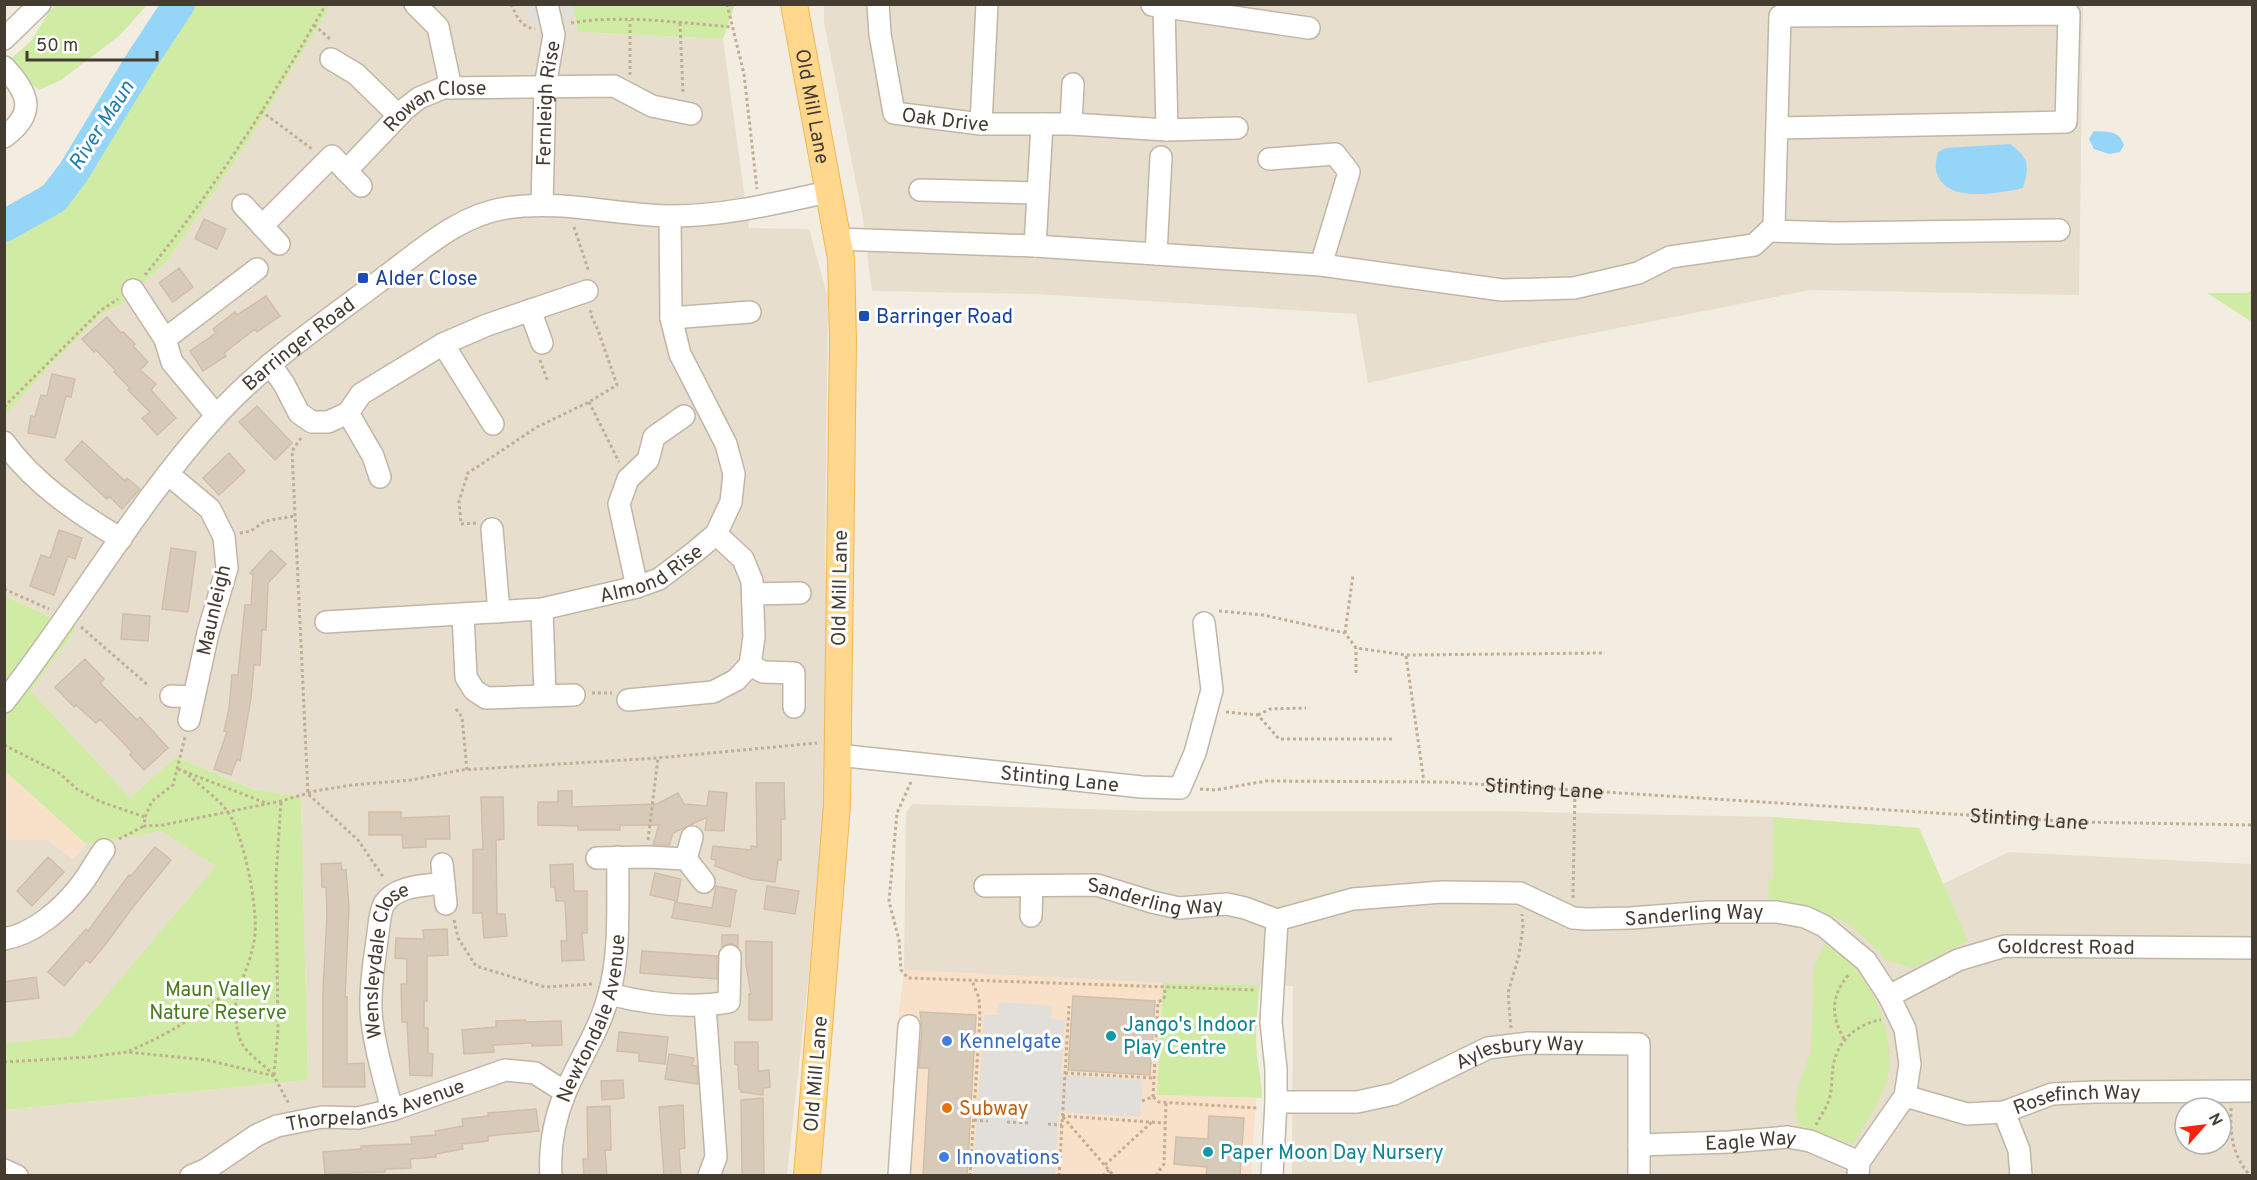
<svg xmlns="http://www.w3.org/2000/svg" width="2257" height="1180" font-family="Overpass,sans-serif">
<rect width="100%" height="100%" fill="#f3ece1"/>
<path fill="#e7dece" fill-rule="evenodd" d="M331 5H573L578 32 723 39 749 228 809 229 828 298 825 557 828 676V799L787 1175H5V1110L308 1080 301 798 252 789 176 757 130 799 31 691 76 629 5 596V416L52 363 103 313 122 304 168 260 250 139Z
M824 5H2083L2079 295 1810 290 1548 342 1368 383 1356 314 1035 294 872 291 862 213 824 23Z
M912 804 1156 811H1492L1773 817 1919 828 1943 884 2009 852 2252 864V1175H1292L1293 986 1163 983 904 970 906 813ZM2185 1108H2221V1144H2185Z
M161 831 217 866 72 1036 5 1043 4 840H48L73 859 86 844Z"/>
<path fill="#f8e1c8" d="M5 771 86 844 73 859 48 840H5Z
M904 970 1163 983 1157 1095 1256 1098 1251 1175 889 1176 899 1012Z"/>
<path fill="#d0eca4" d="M56 5H147L119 36 61 80 39 90 6 63 31 41 49 12Z
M160 5H331L250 139 168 260 122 304 103 313 52 363 5 416 4 212 25 202 53 176Z
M573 5H735L723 39 578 32Z
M2252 290V322L2207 293H2247Z
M5 596 76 629 31 691 130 798 176 757 252 789 301 797 308 1080 5 1110V1043L72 1036 216 866 161 831 86 844 5 771Z
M1773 817 1919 828 1968 941 1912 968 1885 960 1881 953 1850 925 1818 910 1769 900 1768 882 1773 878Z
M1825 944C1831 948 1838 952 1844 956 1875 982 1899 1044 1886 1083 1879 1104 1864 1125 1853 1144L1798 1125 1795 1107 1797 1091 1811 1051 1814 966Z
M1163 983 1260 985C1257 1009 1255 1032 1257 1056 1259 1070 1262 1083 1262 1098L1157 1095Z"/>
<path fill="#e2dfdb" d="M526 5H573L575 18 530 27Z
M998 1002 1052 1006 1051 1019 1065 1020 1061 1074 1143 1080 1140 1117 1059 1112 1055 1175H973L984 1015H997Z"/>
<path fill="#95d5f8" d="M2094 131C2108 132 2119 130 2124 145L2120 152 2109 154 2094 149 2089 139Z
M2010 144C2029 158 2030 166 2023 188 1999 193 1943 205 1936 170 1935 165 1937 157 1938 152L1946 148Z"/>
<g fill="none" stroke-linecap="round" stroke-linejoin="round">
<path stroke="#95d5f8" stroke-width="32" d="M4 226 54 198 73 173 140 63 179 4"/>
</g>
<path fill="#d8cab8" stroke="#d1bea8" stroke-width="1.5" d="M204 219 226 229 217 249 195 239Z
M179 268 193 287 173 302 159 283Z
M266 296 280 316 257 332 255 329 224 353 226 356 203 371 190 351 216 333 213 329 235 312 237 315Z
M107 317 121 333 123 332 135 344 133 346 148 362 140 370 156 384 151 390 176 418 157 435 142 418 150 412 128 390 130 388 114 372 116 371 96 350 94 352 82 339Z
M52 374 75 379 71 397 66 396 55 438 28 433 31 416 35 417 41 395 47 396Z
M257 406 292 443 275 460 239 422Z
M82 441 125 481 127 478 140 489 122 509 109 496 107 499 65 460Z
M229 453 245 471 219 495 203 478Z
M59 530 82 538 75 559 68 556 54 595 30 586 41 555 50 558Z
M171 548 196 552 188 612 162 609Z
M271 550 286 564 268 583 266 630H262L260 665H254L251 698 240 761 237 759 231 775 214 769 227 732 224 731 229 709 232 675H238L245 605H251L253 575 250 573Z
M123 614 150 616 148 641 121 639Z
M85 659 104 679 100 683 137 720 140 717 168 748 144 770 130 755 132 752 100 719 96 723 76 705 74 707 55 687Z
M756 783H784L785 819H781V860H778L775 882 751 879 715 866 716 860 711 859 713 846 751 850V846L757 847Z
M558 791H572V807L657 804 678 793 684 804 707 806 709 791 727 793 724 831 705 830 707 817 673 833 669 845H653L659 825H620V830H578V826L538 825V802H558Z
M481 797H503L504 839 496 840 497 914H505L507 936 484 938 482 913H473V850L483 849Z
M369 812H401V818L449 816 450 839H426V847L403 848 402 835H369Z
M155 847 171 860 133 907 105 945 90 963 86 960 64 986 48 972 86 929 88 931 129 875 131 876Z
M48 857 64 872 32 906 17 891Z
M341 863 342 870H346L349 907 345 997H347V1064L364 1063 365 1087H323V990L327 915 326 887H322L321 864Z
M573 864 574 891H587V933H582L584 960 562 961 561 941H567L565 901H556L555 887H551L550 865Z
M655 873 681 879 677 901 650 895Z
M716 886 736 890 730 927 672 918 675 902 712 908Z
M767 886 799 891 795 914 764 909Z
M447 929 448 955 427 956V1001H424V1028H428V1053L433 1054 432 1076 410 1075 407 1022H402L401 984H407V959L395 958 396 938 424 939 423 930Z
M722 935H738V947L731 943 722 946Z
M746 941 772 942V1020H749V994H751L746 965Z
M642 951 717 956V979L640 973Z
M36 977 39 998 4 1002V982Z
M1073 996 1155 1001 1150 1075 1068 1070Z
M920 1012 976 1015 967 1176H923L929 1068H919L922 1027Z
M525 1020 526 1022 561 1021 562 1045 532 1046V1043L493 1045 494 1052 464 1054 462 1030 496 1027V1021Z
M619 1032 668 1037 665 1064 639 1061V1053L617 1051Z
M735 1042H758V1071L769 1070 770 1087 763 1088V1095L741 1092V1089H739L738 1065 735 1064Z
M669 1054 694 1058 692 1065 697 1066 698 1084 665 1079Z
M623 1080 624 1098 602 1100 601 1081Z
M763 1098 764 1176H742L741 1100Z
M683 1105 685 1148 679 1149 681 1176H664L659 1107Z
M610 1106 611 1150H605L607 1176H584L583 1159H588L587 1107Z
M536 1109 539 1131 488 1136V1141L462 1144 463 1149 436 1154V1157L410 1159 411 1168 385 1169V1172L325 1174 323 1152 361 1149V1146L412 1144 411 1137 436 1135 435 1131 463 1126 462 1119 488 1116V1113Z
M1209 1116 1244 1118 1240 1176H1206L1207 1167 1174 1164 1176 1137 1208 1139Z"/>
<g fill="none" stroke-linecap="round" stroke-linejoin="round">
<g stroke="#c1b6a6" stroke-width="24">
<g id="minor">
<path d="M415 4 438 27 451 88"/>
<path id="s2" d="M878 4 880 34 894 113 981 124H1071L1167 130"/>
<path d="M1152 5 1309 28"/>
<path d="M1164 6 1167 130 1237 128"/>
<path d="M4 39 40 4"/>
<path d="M331 59 356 74 398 115"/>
<path d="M4 67C29 93 37 113 4 137"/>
<path d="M981 124 987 4"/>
<path d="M1071 124 1073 84"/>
<path d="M1269 159 1335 154 1349 172 1321 265"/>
<path id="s3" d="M346 171 405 109 419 98 443 88 614 86 652 106 691 114"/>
<path d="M920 190 1037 193"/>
<path d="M243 205 279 244"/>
<path id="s4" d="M542 205 545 86 554 35 547 4"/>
<path d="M262 226 332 156 361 186"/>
<path d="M1769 231 1837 233 2059 230"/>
<path d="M837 239 1035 246 1321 265 1502 290 1574 288 1638 273 1670 257 1754 245 1774 226 1780 16 2069 14 2066 122 1777 128"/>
<path d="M1035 246 1042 124"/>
<path d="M1156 254 1161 157"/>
<path d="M133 290 165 339 172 362 216 415"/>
<path d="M530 310 542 343"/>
<path d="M671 318 750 312"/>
<path d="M165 339 257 269"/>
<path d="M443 344 493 424"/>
<path d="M270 364 284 384 299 413 312 422H328L348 413 361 394 443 344 487 325 587 291"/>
<path d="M348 413 373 456 380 477"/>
<path d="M4 442C34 484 78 513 121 539"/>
<path d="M168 474 210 509 224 537 227 568 208 633 189 720"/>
<path d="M492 529 499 612"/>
<path d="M637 587 619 504 628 479 648 460 654 437 684 416"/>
<path d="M754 594 800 593"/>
<path d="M542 609 545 695"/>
<path d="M463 615 466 677 474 690 486 698 574 695"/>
<path id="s5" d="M326 622 542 609 637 587 659 579 696 551 716 534 731 502 734 474 726 444 680 354 671 318 670 216"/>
<path d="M750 665 763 672 794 673V707"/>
<path d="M171 696 194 697"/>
<path d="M628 700 713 692 736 680 750 665 754 637 752 581 743 559 716 534"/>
<path id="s6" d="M4 702C77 609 136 504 216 416 264 363 324 323 381 280 419 252 458 215 506 208 563 199 617 216 673 216 725 216 777 203 828 192"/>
<path id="s7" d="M837 755 1142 787 1180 788 1195 753 1212 690 1204 623"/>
<path d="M597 858 647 857 686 859 704 882"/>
<path d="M686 859 692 837"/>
<path d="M442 864 446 904"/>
<path id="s8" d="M985 886 1097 885 1152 902 1179 908 1227 904 1245 908 1277 920 1353 899 1442 892 1520 893 1573 918 1587 919 1631 918 1708 912H1777L1805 917 1824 926 1866 961 1889 996 1905 1029 1910 1064 1905 1096 1859 1162 1858 1176"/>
<path d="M1031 916 1032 886"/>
<path d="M4 939C34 934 62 909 80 886 89 875 95 862 104 850"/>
<path d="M609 994C648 1004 689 1009 729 1002L730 956"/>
<path id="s9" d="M1889 996 1958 960 2005 946 2252 948"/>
<path d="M705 1006 716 1157 709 1176"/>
<path id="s10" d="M1905 1096 1967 1114 2004 1112 2052 1094 2094 1092 2252 1091"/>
<path id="s11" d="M1276 1102H1357L1394 1094 1488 1048 1528 1043 1639 1044V1176"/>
<path id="s12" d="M392 1110C384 1077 373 1043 371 1010 370 986 374 963 377 940 379 930 379 913 384 904 396 885 425 886 444 883"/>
<path d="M2004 1112 2019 1150 2021 1176"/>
<path id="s13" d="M1639 1145 1730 1142 1788 1137 1810 1141 1859 1162"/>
<path d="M4 1170 17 1176"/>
<path id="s14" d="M191 1176 207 1169 257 1135 277 1126 322 1117 358 1118 392 1110 505 1070 535 1073 565 1092"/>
<path id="s15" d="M551 1176C549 1147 555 1117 566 1091 580 1058 600 1029 609 994 621 951 617 902 618 857"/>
<path d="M899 1176 909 1026"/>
<path d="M1272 1176 1276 1102V1069L1271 1022 1277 920"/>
</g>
</g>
<g stroke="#f0b751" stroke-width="28">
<g id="major">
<path id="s16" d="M794 4 841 258 843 341 837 805 807 1176"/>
</g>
</g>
<g stroke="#c2ae92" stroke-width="3" stroke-dasharray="3 3" stroke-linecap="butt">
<path d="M511 4C517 17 521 27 535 29"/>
<path d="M727 4 744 74 757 189"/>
<path d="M571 23C623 14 680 23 732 27"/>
<path d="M680 23 683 93"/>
<path d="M314 25 331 40"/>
<path d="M630 75V20"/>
<path d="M261 111 312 149"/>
<path d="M574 227 589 272"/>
<path d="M145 275C213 191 272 99 326 4"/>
<path d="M540 360 548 382"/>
<path d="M589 402 619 462"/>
<path d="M4 407 100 311 118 299"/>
<path d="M301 438 292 451 308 794 358 840 384 878"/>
<path d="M476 523 461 524 459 501 468 473 537 427 589 402 617 385 598 330 590 313 592 309"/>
<path d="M240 533 251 531 265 521 295 516"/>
<path d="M4 589 49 609"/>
<path d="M1219 611 1263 615 1345 633 1356 648 1406 655 1605 653"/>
<path d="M81 627 149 686"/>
<path d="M1345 633 1353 575"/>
<path d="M1406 656 1424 782"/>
<path d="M1356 673V648"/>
<path d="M592 693H612"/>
<path d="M456 709 462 717 467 770"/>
<path d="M1226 712 1258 715 1279 739H1394"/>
<path d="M1258 715 1270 709 1306 708"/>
<path d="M4 745 59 773 77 789 101 802 145 817 144 826 163 825 281 801 315 791 352 785 411 780 461 770 658 758 817 743"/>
<path d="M178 769 266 803"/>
<path d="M184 771C195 782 219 799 228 812 244 835 260 914 254 942 247 980 226 996 240 1039 245 1054 265 1064 274 1076"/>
<path d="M911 782 897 813 889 901 899 940 901 970 908 978 1255 990"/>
<path id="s1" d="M1200 789 1215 790 1266 781 1446 782 2078 822 2252 825"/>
<path d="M145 817 152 801 173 785 185 737"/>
<path d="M119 839 144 826"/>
<path d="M648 840 658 758"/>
<path d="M1573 898 1575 789"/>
<path d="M454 920 458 938 476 966 545 987 592 984"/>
<path d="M1511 1028 1508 993 1519 955 1523 927 1522 914"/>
<path d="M1844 1039C1830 1014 1831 995 1850 973"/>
<path d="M129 1051C170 1034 206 1011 239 982"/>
<path d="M4 1062 89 1057 127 1052 207 1060 274 1076 289 1104"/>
<path d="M1065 1073 1154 1078"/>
<path d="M274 1075 278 1030 276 877 281 801"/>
<path d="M1153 1097 1158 1002 1164 999 1165 987"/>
<path d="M1142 1101 1153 1097 1159 1102 1257 1108"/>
<path d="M2231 1108C2230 1133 2232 1157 2251 1176"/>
<path d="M1062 1116 1165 1123"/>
<path d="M1063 1117 1114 1176"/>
<path d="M974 1120 988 1121"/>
<path d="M1007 1122 1028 1123"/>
<path d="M1048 1124 1062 1125"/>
<path d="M1816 1125C1820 1117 1826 1108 1829 1100 1833 1087 1831 1074 1834 1062 1839 1039 1859 1023 1881 1020"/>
<path d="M1105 1165 1152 1122"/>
<path d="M970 1176 980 1017 979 998 972 981"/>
<path d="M1059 1176 1069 1006"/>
<path d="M1103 1176 1109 1170"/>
<path d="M1157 1176 1158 1172 1164 1164 1166 1103"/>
</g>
<use href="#minor" stroke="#fff" stroke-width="21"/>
<use href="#major" stroke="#ffd88e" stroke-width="26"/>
</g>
<g fill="#1a4fb4" stroke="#fff" stroke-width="2">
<rect x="357" y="272" width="12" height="12" rx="3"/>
<rect x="858" y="310" width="12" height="12" rx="3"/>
</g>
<g fill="#0f9aa8" stroke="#fff" stroke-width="2">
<circle cx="1111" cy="1036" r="6"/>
<circle cx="1208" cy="1152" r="6"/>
</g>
<g fill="#3f7fe0" stroke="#fff" stroke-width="2">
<circle cx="947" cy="1041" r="6"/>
<circle cx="944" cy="1157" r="6"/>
</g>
<circle fill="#e8710a" stroke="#fff" stroke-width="2" cx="947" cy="1108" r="6"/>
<g text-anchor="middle" stroke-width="6" stroke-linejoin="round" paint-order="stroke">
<g font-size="20" fill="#443c31" stroke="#fff">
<text dy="7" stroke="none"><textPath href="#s4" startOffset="102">Fernleigh Rise</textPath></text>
<text dy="7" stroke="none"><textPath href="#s16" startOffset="104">Old Mill Lane</textPath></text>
<text dy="7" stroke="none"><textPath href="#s3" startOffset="116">Rowan Close</textPath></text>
<text dy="7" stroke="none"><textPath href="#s2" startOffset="162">Oak Drive</textPath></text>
<text dy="7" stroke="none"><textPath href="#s6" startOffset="466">Barringer Road</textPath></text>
<text dy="7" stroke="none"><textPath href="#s5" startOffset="332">Almond Rise</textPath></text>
<text transform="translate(839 588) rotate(-89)" y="7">Old Mill Lane</text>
<text transform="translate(213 610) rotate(-77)" y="7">Maunleigh</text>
<text dy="7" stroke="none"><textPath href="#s7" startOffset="224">Stinting Lane</textPath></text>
<text dy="7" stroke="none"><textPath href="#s1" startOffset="345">Stinting Lane</textPath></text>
<text dy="7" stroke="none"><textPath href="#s1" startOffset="831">Stinting Lane</textPath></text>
<text dy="7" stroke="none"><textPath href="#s8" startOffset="172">Sanderling Way</textPath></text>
<text dy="7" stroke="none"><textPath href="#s8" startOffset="724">Sanderling Way</textPath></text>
<text dy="7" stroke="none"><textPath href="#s9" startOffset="188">Goldcrest Road</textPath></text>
<text dy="7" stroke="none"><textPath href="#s12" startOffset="156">Wensleydale Close</textPath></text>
<text dy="7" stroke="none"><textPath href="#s15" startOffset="165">Newtondale Avenue</textPath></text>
<text dy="7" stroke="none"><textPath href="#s11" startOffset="254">Aylesbury Way</textPath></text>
<text transform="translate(815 1074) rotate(-85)" y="7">Old Mill Lane</text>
<text dy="7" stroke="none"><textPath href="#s10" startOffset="177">Rosefinch Way</textPath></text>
<text dy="7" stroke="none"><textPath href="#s14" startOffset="201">Thorpelands Avenue</textPath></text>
<text dy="7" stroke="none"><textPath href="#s13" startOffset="112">Eagle Way</textPath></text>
</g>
<g font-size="20" fill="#164399" stroke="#fff" text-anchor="start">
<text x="375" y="285">Alder Close</text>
<text x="876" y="323">Barringer Road</text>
</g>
<g font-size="20" fill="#487b1f" stroke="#fff">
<text x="218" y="996">Maun Valley<tspan x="218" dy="23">Nature Reserve</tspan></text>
</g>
<g font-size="20" fill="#0d838f" stroke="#fff" text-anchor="start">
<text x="1123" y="1031">Jango's Indoor<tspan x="1123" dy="23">Play Centre</tspan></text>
<text x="1220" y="1159">Paper Moon Day Nursery</text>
</g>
<g font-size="20" fill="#366cbe" stroke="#fff" text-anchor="start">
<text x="959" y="1048">Kennelgate</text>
<text x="956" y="1164">Innovations</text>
</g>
<g font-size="20" fill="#c56008" stroke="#fff" text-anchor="start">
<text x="959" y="1115">Subway</text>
</g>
<g font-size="21" font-style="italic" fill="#1f7db2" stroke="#fff">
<text transform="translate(101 125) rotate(-57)" y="7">River Maun</text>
</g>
</g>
<rect width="2257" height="1180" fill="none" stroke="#443c31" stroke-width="12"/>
<g transform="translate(2203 1126) rotate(62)"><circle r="28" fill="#ffffff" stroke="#b4b1ad" stroke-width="1.5"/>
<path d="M0-4.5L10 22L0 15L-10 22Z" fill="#ff210c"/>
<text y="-9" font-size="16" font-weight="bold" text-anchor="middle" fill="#443c31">N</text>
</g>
<path d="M27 51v9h130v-9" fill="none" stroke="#443c31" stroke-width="3"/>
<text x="36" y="51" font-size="18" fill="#443c31" stroke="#ffffff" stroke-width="4.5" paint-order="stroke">50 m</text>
</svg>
